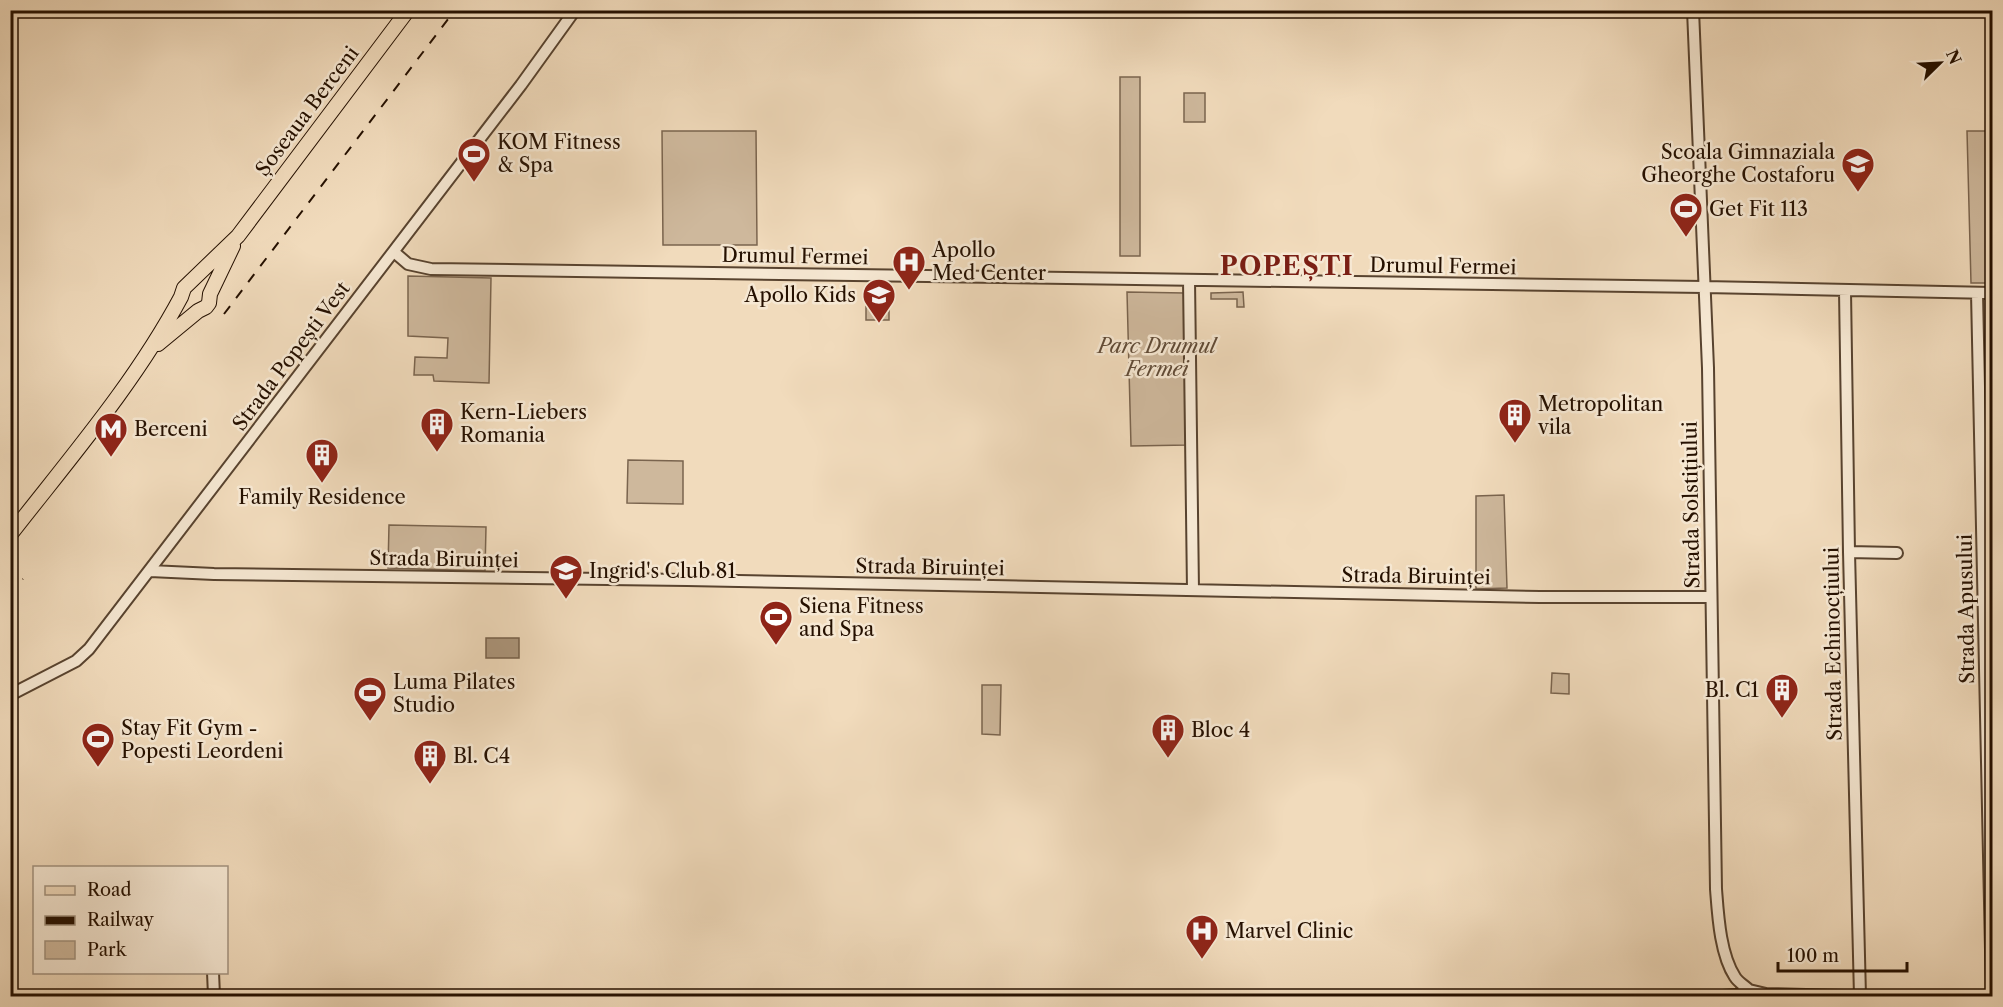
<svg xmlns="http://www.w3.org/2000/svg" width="2003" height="1007" font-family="'Libre Caslon Text',serif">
<rect width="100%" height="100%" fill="#f1dbbc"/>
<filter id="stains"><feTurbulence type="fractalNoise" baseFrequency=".00333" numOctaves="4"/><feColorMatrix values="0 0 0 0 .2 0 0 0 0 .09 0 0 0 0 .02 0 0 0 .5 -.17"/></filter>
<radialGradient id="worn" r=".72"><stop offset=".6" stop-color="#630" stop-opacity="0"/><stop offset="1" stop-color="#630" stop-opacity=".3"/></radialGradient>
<path fill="#ceb89c" stroke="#7a644e" stroke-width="1.5" d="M1120 77H1140V256H1120Z
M1184 93H1205V122H1184Z
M662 131H756L757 245H663Z
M1967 131H1992V283H1971Z
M408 276 491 278 489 383 434 381 433 375H414L415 357 447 358 448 338 408 336Z
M866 290H889V320H866Z
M1127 292 1184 293 1188 445 1131 446Z
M1243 292 1244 307H1237V299H1211V293Z
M628 460 683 461V504L627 503Z
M1504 495 1507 588 1476 589V496Z
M389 525 486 527 485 571 388 568Z
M1552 673 1569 674V694L1551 693Z
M982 685H1001L1000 735 982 734Z"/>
<path fill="#ac967c" stroke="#76604a" stroke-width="1.5" d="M486 638H519V658H486Z"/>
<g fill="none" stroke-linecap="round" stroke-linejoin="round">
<g stroke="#58432f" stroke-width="14">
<path id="minor" d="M1693 10 1708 368 1716 889C1718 915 1720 954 1735 977 1738 982 1745 986 1749 990
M394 252 408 264 431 269 1704 287 1992 293
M1189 280 1193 590
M1845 291 1849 552 1860 996
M1977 293 1992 996
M1849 552 1897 553
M150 571 214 574 687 580 1540 597H1711
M10 695 76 661 89 649 521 85 575 10
M213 972 214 996
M1723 996 1736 995 1749 990 1766 994 1844 996"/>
</g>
<g stroke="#251000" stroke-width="16">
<path id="major" d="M158 344 198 311 206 307 209 303 210 294 233 246
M10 535C70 458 135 383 181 297L184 288 238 236 408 10"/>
</g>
<use href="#minor" stroke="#f6e8d3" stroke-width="10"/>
<use href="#major" stroke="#f1dbbc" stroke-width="14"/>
<path stroke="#251000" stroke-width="2" stroke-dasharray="10 10" stroke-linecap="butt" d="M224 314 455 10
M10 595 23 579"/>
</g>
<defs>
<g id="stadium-pin" transform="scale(1.725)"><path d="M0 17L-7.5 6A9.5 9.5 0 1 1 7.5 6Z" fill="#8f2418" stroke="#f6e8d3"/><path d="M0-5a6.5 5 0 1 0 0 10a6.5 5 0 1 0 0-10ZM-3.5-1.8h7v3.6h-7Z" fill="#fff"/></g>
<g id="school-pin" transform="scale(1.725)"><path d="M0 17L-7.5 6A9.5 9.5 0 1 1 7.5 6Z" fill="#8f2418" stroke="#f6e8d3"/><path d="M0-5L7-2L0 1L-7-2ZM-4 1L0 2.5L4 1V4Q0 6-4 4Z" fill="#fff"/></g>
<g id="hospital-pin" transform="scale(1.725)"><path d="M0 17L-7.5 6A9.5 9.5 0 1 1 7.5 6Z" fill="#8f2418" stroke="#f6e8d3"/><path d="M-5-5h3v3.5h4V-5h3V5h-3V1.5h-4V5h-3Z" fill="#fff"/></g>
<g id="building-pin" transform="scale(1.725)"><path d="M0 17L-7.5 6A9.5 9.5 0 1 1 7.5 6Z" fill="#8f2418" stroke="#f6e8d3"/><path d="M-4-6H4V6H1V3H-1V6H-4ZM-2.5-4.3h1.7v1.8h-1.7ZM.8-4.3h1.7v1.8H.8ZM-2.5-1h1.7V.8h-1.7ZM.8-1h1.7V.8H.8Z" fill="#fff"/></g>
<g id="metro-pin" transform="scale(1.725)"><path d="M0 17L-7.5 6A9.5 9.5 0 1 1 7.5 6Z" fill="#8f2418" stroke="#f6e8d3"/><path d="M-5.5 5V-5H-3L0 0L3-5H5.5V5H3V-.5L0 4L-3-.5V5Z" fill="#fff"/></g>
</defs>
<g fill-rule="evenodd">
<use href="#stadium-pin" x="474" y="154"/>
<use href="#school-pin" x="1858" y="164"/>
<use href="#stadium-pin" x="1686" y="209"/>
<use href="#hospital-pin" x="909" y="262"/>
<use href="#school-pin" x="879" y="295"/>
<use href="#building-pin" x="1515" y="415"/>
<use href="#building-pin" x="437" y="424"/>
<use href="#metro-pin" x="111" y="429"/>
<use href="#building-pin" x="322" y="455"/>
<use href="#school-pin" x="566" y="571"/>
<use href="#stadium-pin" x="776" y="617"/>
<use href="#building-pin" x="1782" y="690"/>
<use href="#stadium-pin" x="370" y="693"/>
<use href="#building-pin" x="1168" y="730"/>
<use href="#stadium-pin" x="98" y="739"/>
<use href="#building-pin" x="430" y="756"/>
<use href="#hospital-pin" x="1202" y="931"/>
</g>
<g text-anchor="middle" stroke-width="5" stroke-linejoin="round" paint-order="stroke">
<g font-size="20" fill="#251000" stroke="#f6e8d3">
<text transform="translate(307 111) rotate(-53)" y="7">Șoseaua Berceni</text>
<text transform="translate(795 256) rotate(1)" y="7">Drumul Fermei</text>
<text transform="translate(1443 266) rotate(1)" y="7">Drumul Fermei</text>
<text transform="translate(291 356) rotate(-53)" y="7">Strada Popești Vest</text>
<text transform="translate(1691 505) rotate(-91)" y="7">Strada Solstițiului</text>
<text transform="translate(444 559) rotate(1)" y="7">Strada Biruinței</text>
<text transform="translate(930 567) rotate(1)" y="7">Strada Biruinței</text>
<text transform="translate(1416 576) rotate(1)" y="7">Strada Biruinței</text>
<text transform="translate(1966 609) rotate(-91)" y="7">Strada Apusului</text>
<text transform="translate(1833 644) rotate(-91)" y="7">Strada Echinocțiului</text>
</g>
<g font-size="20" fill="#251000" stroke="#f6e8d3" text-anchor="start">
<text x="497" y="149">KOM Fitness<tspan x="497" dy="23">&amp; Spa</tspan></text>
<text x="1835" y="159" text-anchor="end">Scoala Gimnaziala<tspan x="1835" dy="23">Gheorghe Costaforu</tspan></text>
<text x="1709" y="216">Get Fit 113</text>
<text x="932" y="257">Apollo<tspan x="932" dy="23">Med Center</tspan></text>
<text x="856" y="302" text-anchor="end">Apollo Kids</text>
<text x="1538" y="411">Metropolitan<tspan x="1538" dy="23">vila</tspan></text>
<text x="460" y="419">Kern-Liebers<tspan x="460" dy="23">Romania</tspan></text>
<text x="134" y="436">Berceni</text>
<text x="322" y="504" text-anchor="middle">Family Residence</text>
<text x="589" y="578">Ingrid's Club 81</text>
<text x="799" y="613">Siena Fitness<tspan x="799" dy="23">and Spa</tspan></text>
<text x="393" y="689">Luma Pilates<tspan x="393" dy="23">Studio</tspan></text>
<text x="1759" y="697" text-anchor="end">Bl. C1</text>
<text x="121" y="735">Stay Fit Gym -<tspan x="121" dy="23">Popesti Leordeni</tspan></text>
<text x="1191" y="737">Bloc 4</text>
<text x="453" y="763">Bl. C4</text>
<text x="1225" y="938">Marvel Clinic</text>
</g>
<g font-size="20" font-style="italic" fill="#604b37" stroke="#f6e8d3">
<text x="1157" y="353">Parc Drumul<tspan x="1157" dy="23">Fermei</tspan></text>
</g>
<g font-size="26" font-weight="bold" letter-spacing="1.5" fill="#7a1f14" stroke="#f6e8d3">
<text x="1287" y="275">POPEȘTI</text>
</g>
</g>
<rect width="2003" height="1007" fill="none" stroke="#f1dbbc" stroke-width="36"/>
<rect x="12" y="12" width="1979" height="983" fill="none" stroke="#251000" stroke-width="3"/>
<rect x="18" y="18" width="1967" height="971" fill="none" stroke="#251000" stroke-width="1.5"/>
<rect x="33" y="866" width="195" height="108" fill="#f6e8d3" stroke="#a2927f" stroke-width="1.5"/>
<rect x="45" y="886" width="30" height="9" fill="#f1dbbc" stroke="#a2927f" stroke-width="1.5"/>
<text x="87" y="896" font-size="18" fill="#251000">Road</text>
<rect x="45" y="916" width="30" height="9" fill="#251000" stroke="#a2927f" stroke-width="1.5"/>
<text x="87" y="926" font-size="18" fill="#251000">Railway</text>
<rect x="45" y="941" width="30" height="18" fill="#ceb89c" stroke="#a2927f" stroke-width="1.5"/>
<text x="87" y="956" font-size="18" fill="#251000">Park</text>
<g transform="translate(1940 63) rotate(66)" stroke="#f6e8d3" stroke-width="4.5" paint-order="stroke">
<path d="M0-4.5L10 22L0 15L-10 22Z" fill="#251000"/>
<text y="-9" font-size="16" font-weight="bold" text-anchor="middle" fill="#251000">N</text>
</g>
<path d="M1778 962v9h129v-9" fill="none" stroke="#251000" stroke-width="3"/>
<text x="1787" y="962" font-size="18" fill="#251000" stroke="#f6e8d3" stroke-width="4.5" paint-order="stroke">100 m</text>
<rect width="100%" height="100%" filter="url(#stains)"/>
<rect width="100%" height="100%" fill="url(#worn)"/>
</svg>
